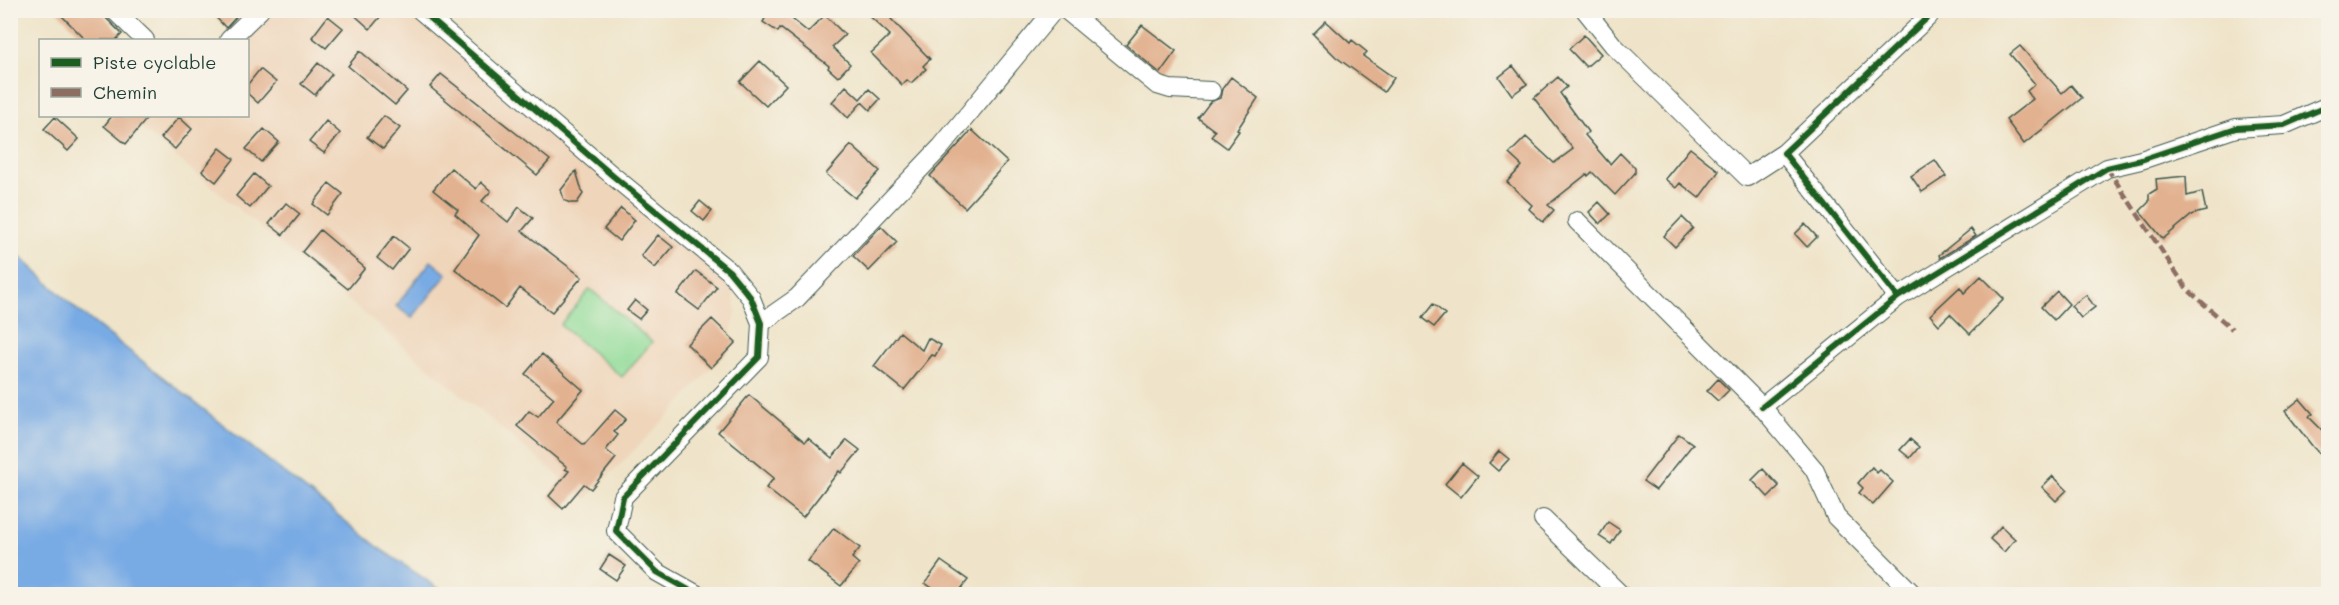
<svg xmlns="http://www.w3.org/2000/svg" width="2339" height="605" font-family="Mali,sans-serif">
<rect width="100%" height="100%" fill="#f7f3e8"/>
<filter id="ink" filterUnits="userSpaceOnUse"><feTurbulence type="fractalNoise" baseFrequency=".0167" numOctaves="2"/><feDisplacementMap in="SourceGraphic" scale="12" xChannelSelector="R" yChannelSelector="G"/><feConvolveMatrix kernelMatrix="1 2 1 2 8 2 1 2 1" color-interpolation-filters="sRGB"/></filter>
<filter id="wash" filterUnits="userSpaceOnUse"><feTurbulence type="fractalNoise" baseFrequency=".008" numOctaves="4" result="noise"/><feDisplacementMap in="SourceGraphic" scale="24" xChannelSelector="R" yChannelSelector="G"/><feGaussianBlur stdDeviation="1.35" result="paint"/><feColorMatrix in="noise" values="0 0 0 0 0 0 0 0 0 0 0 0 0 0 0 0 0 1.4 0 .05"/><feComposite in="paint" operator="in"/></filter>
<g filter="url(#wash)">
<rect width="100%" height="100%" fill="#efe4c9"/>
<path fill="#efd6bb" d="M276 11H420L613 176 675 242 729 271 736 311 728 347 680 404 586 499 139 126 154 116H248V40H245Z"/>
<path fill="#90db98" stroke="#588c66" stroke-width="1.5" d="M590 289 652 342 622 377 560 325Z"/>
<path fill="#78aae4" stroke="#4c748c" stroke-width="1.5" d="M11 248 75 308 382 550 447 594H11Z
M431 261 447 274 412 318 396 306Z"/>
<g id="blocks">
<path fill="#e2b18f" d="M56 10H103L106 18 122 34 116 40H86Z
M209 10H230L236 17 226 28Z
M349 10H386L370 29Z
M770 10H781L808 32 825 15 845 35 832 47 850 64 838 77 828 68 829 66 780 28 778 32 763 22Z
M863 10H899L891 19 930 59 923 66 926 69 911 83 907 80 902 85 871 53 890 35Z
M328 16 343 28 326 48 312 37Z
M1326 21 1350 43 1352 40 1367 52 1363 56 1394 78 1384 92 1336 57 1313 34Z
M1142 25 1176 51 1160 73 1126 45Z
M1584 35 1601 54 1586 67 1569 49Z
M2020 46 2062 93 2071 85 2082 98 2024 144 2006 120 2033 99 2027 91 2035 84 2010 54Z
M360 51 407 91 395 105 348 66Z
M760 61 786 85 766 106 740 82Z
M318 63 332 74 315 95 301 84Z
M1513 66 1527 84 1512 95 1499 77Z
M260 69 276 82 258 103 248 94V84Z
M441 74 550 160 537 175 430 87Z
M1231 77 1258 98 1237 130 1239 131 1227 148 1211 136 1215 131 1198 118 1210 102 1220 98 1222 89Z
M1558 77 1567 87 1560 93 1588 132 1585 135 1610 164 1620 153 1635 168V173L1615 195 1592 172 1588 176 1587 174 1548 205 1554 210 1543 222 1529 209 1532 205 1507 182 1522 166 1509 154 1526 137 1554 163 1573 149 1534 98Z
M846 86 860 99 869 89 880 99 870 110 862 102 848 118 832 102Z
M112 116H149L126 144 104 126Z
M384 116 400 128 383 149 367 137Z
M55 117 79 139 68 151 44 129Z
M179 117 192 129 175 149 161 138Z
M326 121 340 133 324 153 309 142Z
M264 129 279 142 261 162 246 149Z
M972 130 1007 162 965 208 930 176Z
M851 145 880 171 855 198 826 174Z
M220 148 234 159 216 182 202 171Z
M1690 148 1719 171 1699 198 1680 183 1676 188 1665 179Z
M1935 160 1946 176 1922 192 1911 176Z
M451 168 476 189 481 182 491 191 482 201 508 222 519 207 533 218 522 231 582 277 552 312 520 288 505 308 455 269 479 235 455 214 458 210 433 190Z
M576 171 583 194 577 203H570L564 200 561 190Z
M254 174 268 186 250 208 236 196Z
M2186 176 2187 196 2202 192 2206 211 2193 214 2163 239 2140 211 2149 202V194L2157 189 2156 179Z
M329 183 343 194 327 215 313 204Z
M700 201 712 211 704 221 692 211Z
M1599 202 1610 214 1600 224 1589 212Z
M286 203 300 214 283 235 269 224Z
M621 208 635 220 619 241 604 229Z
M1682 217 1693 228 1675 247 1664 236Z
M1805 224 1817 237 1807 247 1795 234Z
M881 226 897 242 869 271 853 256Z
M1971 229 1976 236 1940 258 1939 255Z
M320 230 365 268 348 289 302 252Z
M658 235 673 247 655 268 641 256Z
M394 236 409 248 392 270 377 258Z
M696 271 717 287 699 310 678 294Z
M1981 276 2004 299 1970 334 1950 314 1939 325 1930 315 1960 287 1964 293Z
M2057 291 2069 304 2054 320 2041 307Z
M2086 295 2095 307 2081 318 2071 306Z
M635 300 647 310 639 319 627 310Z
M1433 304 1445 314 1434 327 1422 318Z
M712 319 736 342 711 368 687 344Z
M900 332 922 350 928 338 941 345 935 356 932 355 904 390 874 366Z
M542 354 583 390 556 422 584 445 615 410 626 419 614 432 618 435 606 450 616 458 591 489 584 484 563 509 549 496 569 471 565 469 567 467 517 426 529 411 538 417 554 398 525 374Z
M1718 379 1729 390 1718 401 1707 391Z
M749 395 805 442 808 438 832 458 847 440 860 450 841 473 839 471 803 517 766 488 774 478 718 432Z
M2300 399 2313 414 2309 417 2328 436V462L2313 447 2285 411Z
M1679 434 1693 444 1656 490 1643 481Z
M1910 439 1919 447 1910 458 1900 450Z
M1499 451 1509 459 1498 471 1489 463Z
M1462 463 1478 476 1461 497 1445 484Z
M1872 467 1877 473 1880 470 1893 482 1873 505 1859 493 1863 488 1858 483Z
M1763 469 1779 486 1768 497 1752 480Z
M2053 476 2067 490 2056 501 2042 487Z
M1608 522 1620 530 1611 544 1599 536Z
M2001 526 2015 539 2004 552 1990 539Z
M834 528 860 548 852 558 859 564 841 586 808 561Z
M609 555 626 566 616 580 600 569Z
M941 561 968 580 957 594H941L925 583Z"/>
</g>
</g>
<g filter="url(#ink)">
<use href="#blocks" fill-opacity="0" stroke="#3e564a" stroke-width="1.5"/>
<g fill="none" stroke-linecap="round" stroke-linejoin="round">
<g stroke="#3e564a" stroke-width="20">
<path id="minor" d="M114 10 145 40
M420 10 613 176 729 271 751 298 761 323 759 357 623 497 616 531 657 572 696 594
M1066 10 1157 85 1170 89 1211 91
M1585 10 1613 45 1747 177 1784 153
M229 40 260 10
M1577 221 1762 407 1814 469 1836 517 1913 594
M1898 297 2107 168 2141 160 2236 128 2284 125 2328 106
M761 323 797 298 941 147 1054 10
M1762 407 1898 297 1784 153 1929 16 1924 10
M1543 519 1620 594"/>
</g>
<use href="#minor" stroke="#fff" stroke-width="18"/>
<path stroke="#8d6e63" stroke-width="4.5" stroke-dasharray="9 4.5" stroke-linecap="butt" d="M2107 168 2187 289 2232 329"/>
<g stroke="#f7f3e8" stroke-width="10">
<path id="cycleway" d="M420 10 613 176 729 271 751 298 761 323 759 357 623 497 616 531 657 572 696 594
M1898 297 2107 168 2141 160 2236 128 2284 125 2328 106
M1762 407 1898 297 1784 153 1929 16 1924 10"/>
</g>
<use href="#cycleway" stroke="#1b5e20" stroke-width="6"/>
</g>
</g>
<rect width="2339" height="605" fill="none" stroke="#f7f3e8" stroke-width="36"/>
<rect x="39" y="39" width="210" height="78" fill="#f7f3e8" stroke="#a1aaa0" stroke-width="1.5"/>
<rect x="51" y="58" width="30" height="9" fill="#1b5e20" stroke="#a1aaa0" stroke-width="1.5"/>
<text x="93" y="69" font-size="18" fill="#1f3d34">Piste cyclable</text>
<rect x="51" y="88" width="30" height="9" fill="#8d6e63" stroke="#a1aaa0" stroke-width="1.5"/>
<text x="93" y="99" font-size="18" fill="#1f3d34">Chemin</text>
</svg>
